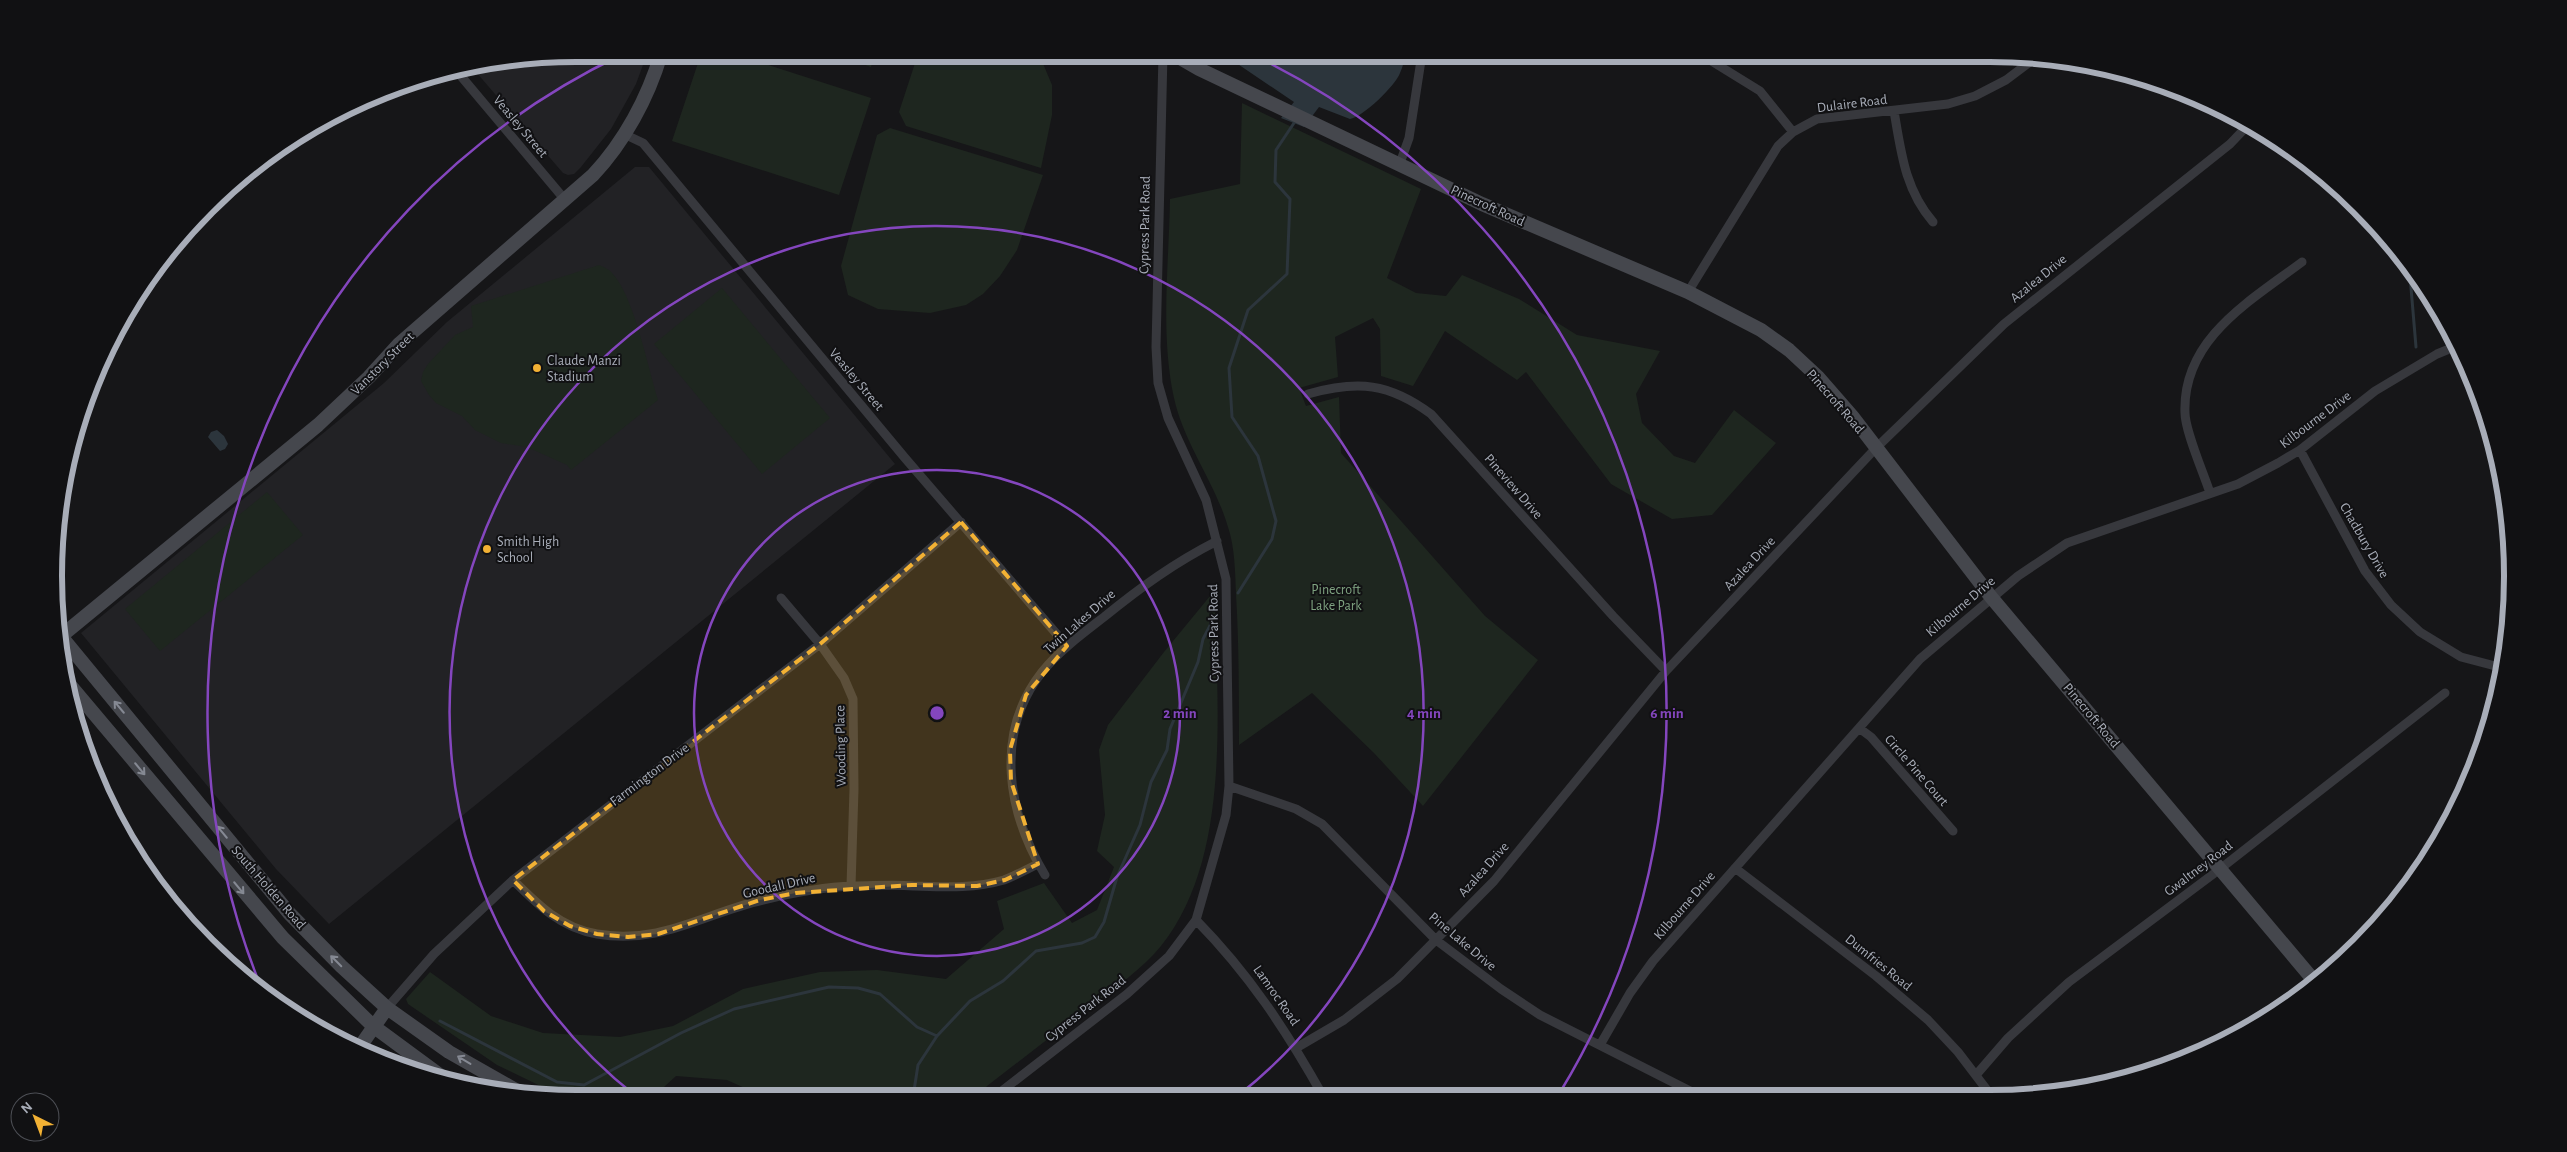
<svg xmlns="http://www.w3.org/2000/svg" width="2567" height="1152" font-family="'Alegreya Sans',sans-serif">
<rect width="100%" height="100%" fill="#161618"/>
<path fill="#222225" d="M576 54H647L636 84 611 129 581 167 574 174 568 175 563 173 470 65Z
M635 167H649L895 464 329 924 276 869 81 633 384 383 447 322Z"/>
<path fill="#1e261f" d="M701 54H734L871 98 839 195 672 141Z
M834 54H875L871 67Z
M918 54H1039L1052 85V115L1041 168 906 126 899 112Z
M1242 103 1421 189 1387 278 1416 293 1446 296 1462 275 1519 299 1577 335 1660 351 1636 394 1642 423 1674 456 1695 463 1734 410 1776 443 1712 515 1672 519 1611 484 1526 372 1517 380 1445 331 1413 386 1381 376 1380 329 1373 318 1335 337 1338 377 1299 388 1306 406 1339 397 1341 453 1485 616 1538 660 1423 806 1374 753 1312 693 1239 745C1239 695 1239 645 1236 594 1235 572 1235 548 1228 527 1215 482 1184 444 1174 398 1160 334 1169 264 1170 199L1240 184Z
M890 128 1043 175 1017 250 1000 276 983 294 966 305 930 313 878 309 848 295 841 266 877 135Z
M599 265C603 267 609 269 612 273 634 296 648 368 658 400L571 470 567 465 527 447 501 443 475 430 462 416 436 403 429 395 421 381 423 372 428 364 455 335 473 327 471 306Z
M722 288 830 418 762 474 654 344Z
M267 492 303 535 160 651 125 609Z
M1215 590C1216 701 1234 855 1161 946 1142 969 1116 987 1092 1005 1057 1032 1022 1059 987 1086L976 1097 756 1098 758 1094 727 1080 676 1076 652 1098 563 1097 497 1065 408 1004 406 999 430 972 491 1016 543 1033 620 1037 673 1026 743 989 820 972 877 970 946 979 1004 929 997 901 1044 883 1072 923 1097 910 1114 867 1097 851 1105 815 1099 750 1108 725 1164 652Z"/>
<path fill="#2c353c" d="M1223 54H1406C1404 60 1403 67 1400 73 1395 86 1363 117 1350 119L1319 107 1304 127 1281 118 1294 102Z
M217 430 224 436 228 444 225 449 220 451 208 437 211 432Z"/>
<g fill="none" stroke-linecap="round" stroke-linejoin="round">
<path stroke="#2c353c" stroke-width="3" d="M2409 264 2416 347
M1238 593 1272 539 1276 521 1258 456 1232 417 1229 368 1248 310 1287 274 1290 199 1275 182 1276 150 1296 120
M440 1021 557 1082 584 1085 681 1033 734 1009 829 987 858 988 880 994 917 1027 937 1036
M913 1097 918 1065 937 1036 970 1001 1003 981 1036 951 1082 943 1095 937 1104 922 1117 877 1140 825 1151 782 1167 750 1170 729 1198 662 1203 639 1215 616"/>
<path stroke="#37383d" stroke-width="9" d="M1700 54 1760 91 1793 132
M455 69 566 201
M1894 111C1901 152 1905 190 1933 222
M624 134 643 143 905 458 1067 646
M1400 163 1409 138 1422 54
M160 261 162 263
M1688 292 1778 146 1793 132 1817 119 1948 104 1975 96 2006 80 2035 58
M1308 394C1358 380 1389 383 1431 414L1613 616 1666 671
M2300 450 2365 571 2391 605 2420 632 2461 657 2503 668
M2210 493C2204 474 2185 431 2185 413 2182 339 2250 301 2302 262
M781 598 820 644 844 678 853 699 854 789 851 886
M1859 728 1871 737 1953 831
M1229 786 1296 809 1322 824 1436 940 1501 989 1540 1015 1698 1095
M1735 868 1876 976 1928 1020 1958 1052 1990 1094
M1045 875C1007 812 994 733 1042 672 1059 651 1082 634 1104 617 1141 587 1174 563 1217 541
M513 880C538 905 561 928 597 934 661 945 705 913 763 900 792 893 823 887 853 886 873 886 894 884 913 886 944 887 973 889 1004 880 1015 876 1027 869 1038 864
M1196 920C1249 974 1286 1030 1323 1096
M387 1008 434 954 513 880 820 644 961 522
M1600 1045 1630 993 1653 961 1920 659 2018 576 2067 543 2238 484 2278 463 2300 450 2375 391 2437 354 2459 345
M1296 1048 1344 1020 1397 979 1494 881 1666 671 1875 449 2004 324 2230 144 2250 123
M1976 1075 2008 1038 2069 982 2220 869 2445 693
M994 1097 1127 994 1169 956 1196 920 1226 815 1229 786 1226 579 1206 500 1168 418 1158 383 1156 347 1163 54"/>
<path stroke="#45474d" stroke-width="14" d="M1173 54 1199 69 1482 204 1688 292 1761 330 1789 350 1818 377 1852 416 1991 597 2316 983
M60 635 289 913 341 966 387 1008 449 1052 521 1093
M60 637 318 425 369 377 399 344 593 175C624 142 648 98 661 54
M64 678 283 938 373 1026 449 1082
M359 1048 387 1008"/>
</g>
<defs><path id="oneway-shaft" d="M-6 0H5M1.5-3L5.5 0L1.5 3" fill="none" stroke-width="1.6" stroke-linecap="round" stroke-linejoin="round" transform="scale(1.25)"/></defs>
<g stroke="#858993">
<use href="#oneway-shaft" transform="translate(119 707) rotate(-130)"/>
<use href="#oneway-shaft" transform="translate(140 769) rotate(50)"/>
<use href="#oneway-shaft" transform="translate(222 832) rotate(-130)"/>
<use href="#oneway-shaft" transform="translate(239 888) rotate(50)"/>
<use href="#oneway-shaft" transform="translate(336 961) rotate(-135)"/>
<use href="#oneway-shaft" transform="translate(464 1060) rotate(-149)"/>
</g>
<path fill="#f2b134" fill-opacity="0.2" stroke="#f2b134" stroke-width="4" stroke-dasharray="10 6" stroke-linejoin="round" d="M961 522 1067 646 1026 695 1010 750 1011 781 1038 864 1005 880 977 886 912 885 796 893 760 900 658 934 628 937 597 934 570 926 544 911 513 880 820 644Z"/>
<g fill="none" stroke="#8446be" stroke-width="2.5">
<circle cx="937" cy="713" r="243"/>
<path d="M637 1097A487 487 0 1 1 1240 1094"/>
<path d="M263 992A730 730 0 0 1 623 54M1251 54A730 730 0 0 1 1559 1094"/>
</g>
<g fill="#f2b134" stroke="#111113" stroke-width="2">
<circle cx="537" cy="368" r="5"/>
<circle cx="487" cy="549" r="5"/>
</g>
<g text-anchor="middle" stroke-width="4" stroke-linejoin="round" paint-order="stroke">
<g font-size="14" fill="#a8adb8" stroke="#111113">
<text transform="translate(1852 103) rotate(-7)" y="5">Dulaire Road</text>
<text transform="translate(521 126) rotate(50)" y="5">Veasley Street</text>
<text transform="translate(1488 205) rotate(25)" y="5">Pinecroft Road</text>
<text transform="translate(1144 225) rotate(-89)" y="5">Cypress Park Road</text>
<text transform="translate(2038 278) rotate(-39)" y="5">Azalea Drive</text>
<text transform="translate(382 363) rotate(-45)" y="5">Vanstory Street</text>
<text transform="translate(857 379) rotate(50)" y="5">Veasley Street</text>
<text transform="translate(1836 401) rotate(49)" y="5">Pinecroft Road</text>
<text transform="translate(2315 419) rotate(-37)" y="5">Kilbourne Drive</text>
<text transform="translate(1514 486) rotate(49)" y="5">Pineview Drive</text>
<text transform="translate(2365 540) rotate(60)" y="5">Chadbury Drive</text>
<text transform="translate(1749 563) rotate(-47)" y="5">Azalea Drive</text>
<text transform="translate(1960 606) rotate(-40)" y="5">Kilbourne Drive</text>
<text transform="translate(1079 621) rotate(-41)" y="5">Twin Lakes Drive</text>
<text transform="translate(1213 633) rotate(-91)" y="5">Cypress Park Road</text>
<text transform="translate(2092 715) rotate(50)" y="5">Pinecroft Road</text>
<text transform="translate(840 746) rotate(-91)" y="5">Wooding Place</text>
<text transform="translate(1917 770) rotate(49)" y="5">Circle Pine Court</text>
<text transform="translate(649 774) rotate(-37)" y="5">Farmington Drive</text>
<text transform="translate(2198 868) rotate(-37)" y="5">Gwaltney Road</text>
<text transform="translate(1483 869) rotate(-48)" y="5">Azalea Drive</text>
<text transform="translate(779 885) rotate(-13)" y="5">Goodall Drive</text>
<text transform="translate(269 887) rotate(49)" y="5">South Holden Road</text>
<text transform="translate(1684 905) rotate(-49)" y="5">Kilbourne Drive</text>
<text transform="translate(1463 941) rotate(40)" y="5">Pine Lake Drive</text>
<text transform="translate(1879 962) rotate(39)" y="5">Dumfries Road</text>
<text transform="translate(1277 995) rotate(55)" y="5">Lamroc Road</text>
<text transform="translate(1085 1008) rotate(-38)" y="5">Cypress Park Road</text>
</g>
<g font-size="14" fill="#a8adb8" stroke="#111113" text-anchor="start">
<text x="547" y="365">Claude Manzi<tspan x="547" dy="16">Stadium</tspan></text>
<text x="497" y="546">Smith High<tspan x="497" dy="16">School</tspan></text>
</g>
<g font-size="14" fill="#7fa381" stroke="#111113">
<text x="1336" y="594">Pinecroft<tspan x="1336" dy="16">Lake Park</tspan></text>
</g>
</g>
<path d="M0 0H2567V1152H0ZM576 62H1990A514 514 0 0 1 2504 576V576A514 514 0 0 1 1990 1090H576A514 514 0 0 1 62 576V576A514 514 0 0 1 576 62Z" fill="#111113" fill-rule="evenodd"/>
<path fill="none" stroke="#a8adb8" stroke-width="6" d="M576 62H1990A514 514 0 0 1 2504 576V576A514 514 0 0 1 1990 1090H576A514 514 0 0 1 62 576V576A514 514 0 0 1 576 62Z"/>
<circle cx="937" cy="713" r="8" fill="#8446be" stroke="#111113" stroke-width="2.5"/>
<g font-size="15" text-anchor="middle" font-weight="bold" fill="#8446be" stroke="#111113" stroke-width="4" stroke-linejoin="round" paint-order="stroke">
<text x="1180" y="718">2 min</text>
<text x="1424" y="718">4 min</text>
<text x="1667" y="718">6 min</text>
</g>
<g transform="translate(35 1117) rotate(318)"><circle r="24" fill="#111113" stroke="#4d4f55"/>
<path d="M0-4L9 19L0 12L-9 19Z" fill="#f2b134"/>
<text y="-8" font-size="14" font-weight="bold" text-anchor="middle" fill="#a8adb8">N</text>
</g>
</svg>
